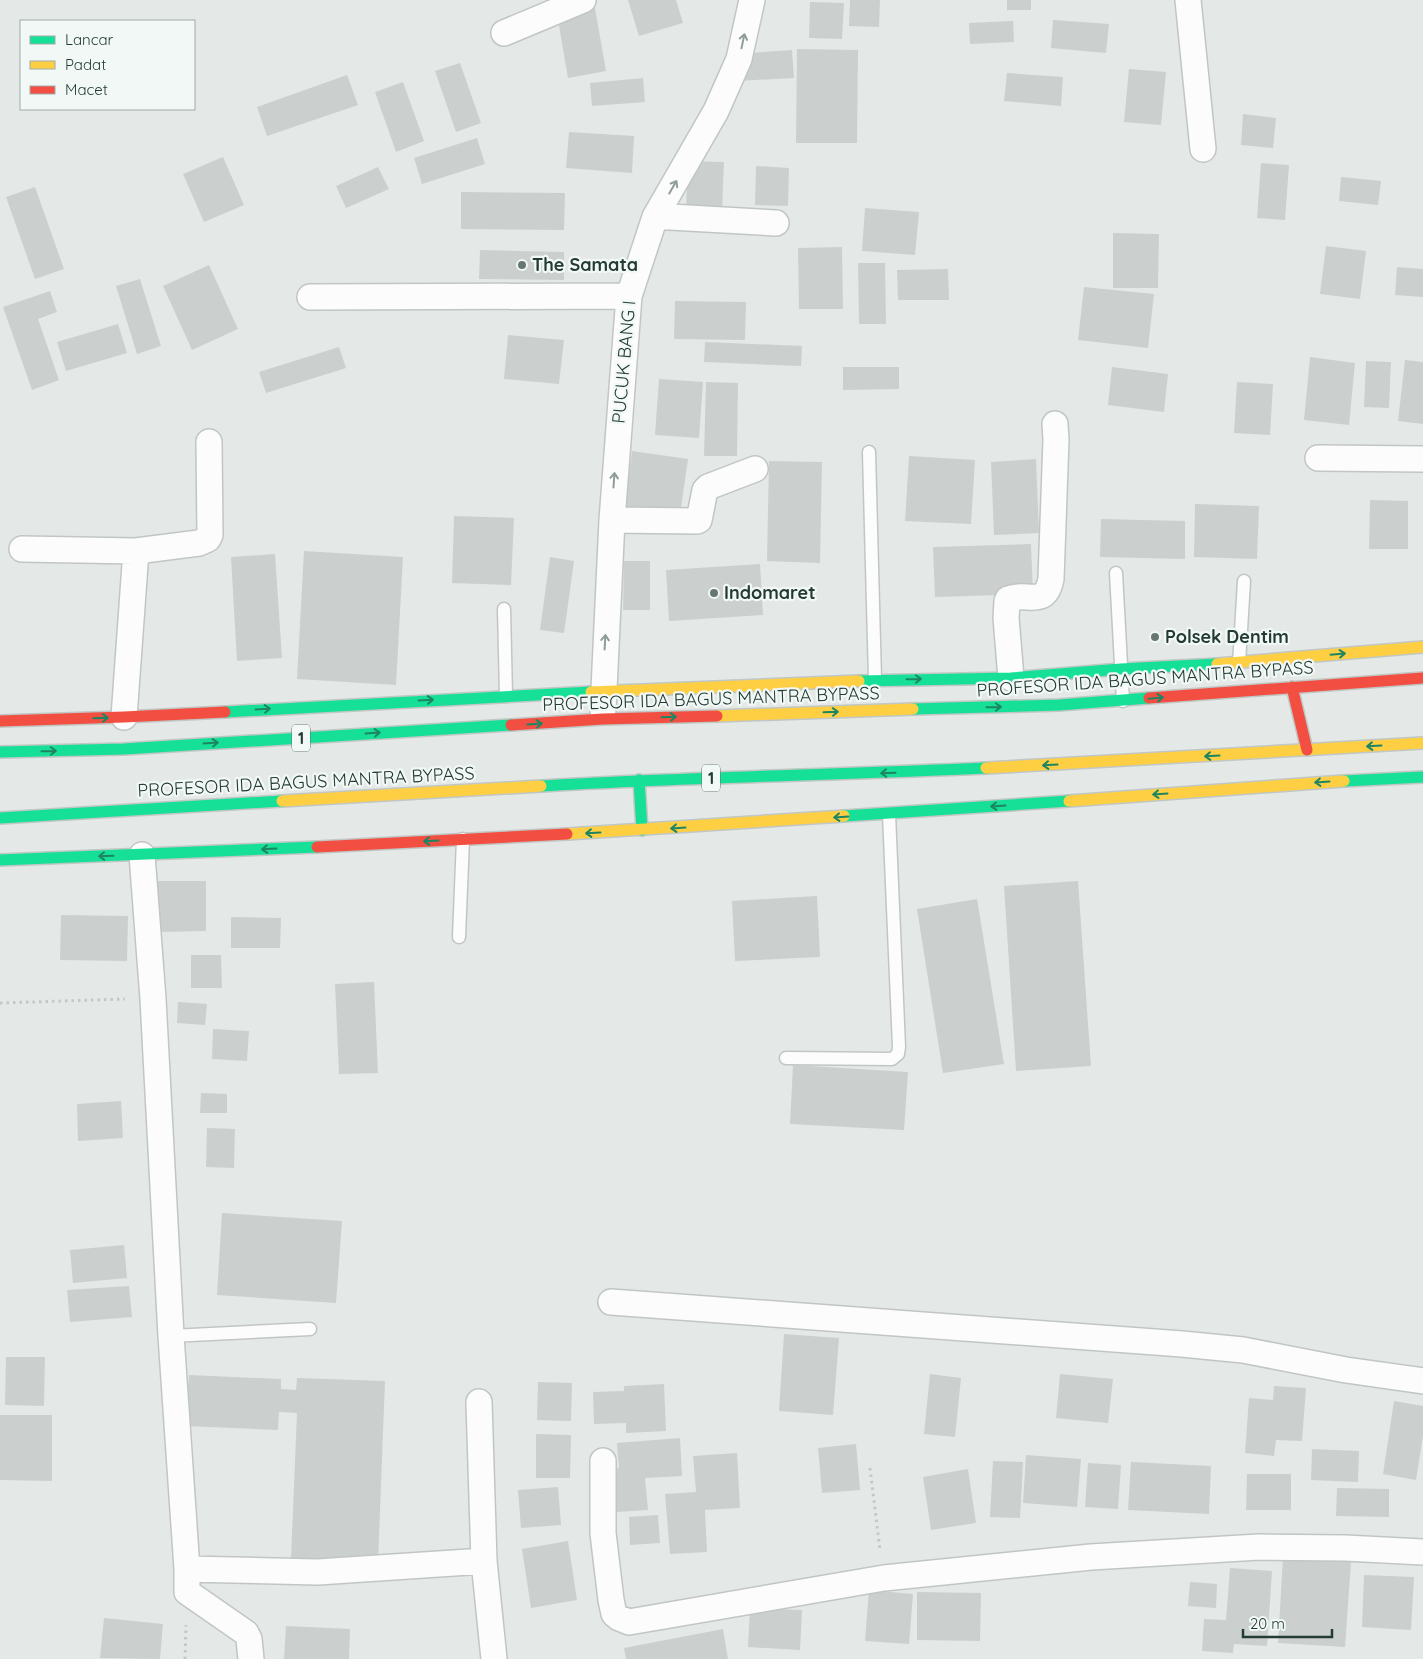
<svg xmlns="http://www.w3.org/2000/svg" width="1423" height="1659" font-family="Quicksand,sans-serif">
<rect width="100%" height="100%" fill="#e4e9e7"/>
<path fill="#cbd0ce" d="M628 0H676L683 23 639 36Z
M850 0H880L879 27 849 26Z
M1007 0H1031V10H1007Z
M810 2 844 3 842 39 809 38Z
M595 8 606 71 568 78 557 14Z
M1053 20 1109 24 1106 53 1051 48Z
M1013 21 1014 42 970 44 969 23Z
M797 49 858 50 857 143H796Z
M792 50 794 78 736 81 734 54Z
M460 63 481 123 456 132 435 71Z
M1129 69 1166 72 1161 125 1124 122Z
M1007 73 1063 77 1061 106 1004 101Z
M347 75 358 105 267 136 257 107Z
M643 78 645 102 592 106 590 83Z
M403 82 424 141 396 152 375 92Z
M1243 114 1276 118 1273 148 1241 145Z
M569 132 634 136 632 173 566 168Z
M477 138 485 164 422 184 414 158Z
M223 157 244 205 204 222 183 174Z
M688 161 724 162 722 211 686 209Z
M1261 163 1289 165 1285 220 1257 218Z
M756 166 789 168 788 206 755 205Z
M378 167 389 189 346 208 336 186Z
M1341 177 1381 181 1378 205 1339 201Z
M35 187 64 269 35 279 6 197Z
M461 192 565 193 564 230 461 229Z
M865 208 919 212 915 255 862 251Z
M1113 233 1159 234 1158 288H1113Z
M1326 246 1366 251 1360 299 1320 294Z
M842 247 843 309H799L798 248Z
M480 250 564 252V280L479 279Z
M858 263H885L886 324H859Z
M209 265 238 329 192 350 163 286Z
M1397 267 1423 269V297L1395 295Z
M948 269 949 300H898L897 270Z
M140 279 161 346 137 354 116 286Z
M1084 287 1154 294 1148 348 1078 340Z
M50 291 57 312 38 319 59 380 32 390 3 307Z
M675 301 746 302 745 340 674 339Z
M118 324 127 353 66 371 57 342Z
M508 335 564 340 559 384 504 379Z
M705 342 802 346 801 366 704 362Z
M339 347 346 368 266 393 259 372Z
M1310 357 1355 363 1349 425 1304 420Z
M1405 360 1423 362V424L1398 421Z
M1366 361 1391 362 1389 408 1364 407Z
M843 367H899V389L843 390Z
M1112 367 1168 374 1164 412 1108 405Z
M659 379 703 382 699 438 655 435Z
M706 382 738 383 737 456H704Z
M1237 382 1273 384 1270 435 1234 433Z
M632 451 688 459 680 515 625 508Z
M909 456 975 460 971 524 905 521Z
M1036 459 1039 533 994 535 991 462Z
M769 461 822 462 820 563 767 561Z
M1370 500 1408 501V549H1369Z
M1195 504 1259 506 1257 559 1194 557Z
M454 516 514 518 511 585 452 583Z
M1101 519 1185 521V559L1100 557Z
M1031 544 1033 594 935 597 933 547Z
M304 551 403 557 396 685 297 679Z
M275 554 282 658 237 661 231 557Z
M550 557 574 561 564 633 540 630Z
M624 561H650V610H623Z
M760 564 763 615 669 621 666 570Z
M157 881H206V931L158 932Z
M1078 881 1091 1066 1016 1071 1004 886Z
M817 896 820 957 735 961 732 901Z
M977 899 1004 1064 943 1073 917 909Z
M61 915 128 916 127 961 60 960Z
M231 917 281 918 280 948H231Z
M191 955H221L222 988H191Z
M374 982 378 1073 339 1074 335 984Z
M178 1002 207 1004 205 1025 177 1023Z
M213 1029 249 1031 247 1061 212 1059Z
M793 1065 908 1072 904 1130 790 1124Z
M201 1093 227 1094V1113H200Z
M121 1101 123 1138 78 1141 77 1104Z
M207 1128 235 1129 234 1168 206 1167Z
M222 1213 342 1221 336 1303 217 1295Z
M124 1245 127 1278 73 1283 70 1250Z
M129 1286 132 1317 70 1322 67 1290Z
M784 1334 839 1338 833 1415 779 1411Z
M6 1357H45L44 1406 5 1405Z
M930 1374 961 1378 955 1437 924 1434Z
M1060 1374 1113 1379 1108 1423 1056 1418Z
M189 1375 281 1379V1389L296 1390 297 1378 385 1381 378 1562 291 1558 297 1413 279 1412 278 1430 186 1426Z
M538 1382 572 1383 571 1421 537 1420Z
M664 1384 666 1431 626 1433V1423L594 1424 593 1392 624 1391V1386Z
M1274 1386 1306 1388 1302 1441 1276 1440 1274 1456 1245 1453 1249 1398 1273 1400Z
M1394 1401 1423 1406V1435L1416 1480 1383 1474Z
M0 1415H52V1481L0 1480Z
M536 1434 571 1435 570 1478H536Z
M680 1438 682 1476 645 1478 648 1510 616 1512 614 1469 619 1468 617 1443Z
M856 1444 860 1490 822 1493 818 1448Z
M1312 1449 1359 1451 1358 1482 1311 1480Z
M737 1453 740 1508 705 1510 707 1552 670 1554 665 1494 696 1492 693 1456Z
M1026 1455 1081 1459 1077 1507 1023 1503Z
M993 1461 1023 1462 1020 1518 990 1517Z
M1131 1462 1211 1466 1209 1514 1128 1510Z
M1088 1463 1121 1465 1118 1509 1085 1507Z
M968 1469 976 1523 931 1530 923 1477Z
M1247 1474H1291V1510H1246Z
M558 1487 561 1525 521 1528 518 1490Z
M1337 1488 1389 1489V1517L1336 1516Z
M658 1515 660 1543 630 1545 629 1517Z
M568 1541 577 1600 531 1608 522 1549Z
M1283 1557 1351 1562 1345 1647 1278 1643Z
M1230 1568 1272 1571 1267 1646 1234 1644 1233 1653 1202 1651 1204 1619 1226 1620Z
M1364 1575 1414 1577 1411 1630 1362 1627Z
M1190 1582 1217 1584 1216 1608 1188 1606Z
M869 1590 913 1594 909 1644 865 1641Z
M917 1592 981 1593 980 1641 917 1640Z
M750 1608 802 1610 800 1650 748 1647Z
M104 1618 163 1624 160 1659 100 1658Z
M286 1626 350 1629 349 1659H284Z
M723 1629 728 1659H626L624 1648Z"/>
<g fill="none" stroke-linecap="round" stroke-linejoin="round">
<g stroke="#c1c6c4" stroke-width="15">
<path id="lane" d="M869 452 875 680
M1116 573 1123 701
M504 609 506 696
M1239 663 1244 581
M459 937 463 839
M786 1058 892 1059 898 1054 899 1047 889 814
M171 1336 310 1329"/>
</g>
<g stroke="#c1c6c4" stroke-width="28">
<path id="street" d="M1188 0 1203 149
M504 33 583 0
M655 217H670L776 223
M310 297 629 296
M1318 458 1423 459
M612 520 697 521 699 520 705 490 708 487 755 469
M22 549 136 551
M1011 678 1006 618 1007 601 1008 599C1027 591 1045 609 1051 579L1056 440 1055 424
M603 710 612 520 629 296 655 217 716 111 739 59 752 0
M124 717 136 551 199 543 208 539 210 535 209 442
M142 855 153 999 171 1336 187 1569V1592L246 1633 249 1639 251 1659
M611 1302 1182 1344 1243 1350 1346 1370 1423 1381
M479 1402 484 1561 494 1659
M603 1461V1533L611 1600 614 1614 619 1618 629 1622 884 1578 1091 1557 1259 1547 1345 1548 1423 1552
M187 1569 318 1572 484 1561"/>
</g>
<g stroke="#c0c7c4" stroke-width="14">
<path id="fast" d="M859 681 1011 678 1121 669 1217 664
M913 709 1059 705 1149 698
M225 712 591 692
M0 752 124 749 511 725
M639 780 642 830
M1344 781 1423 777
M541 786C689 777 838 775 986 768
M844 816 1069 801
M0 818 282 801
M0 860 317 847"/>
</g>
<g stroke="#c0c7c4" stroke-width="14">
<path id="slow" d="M1217 664 1423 647
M591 692 859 681
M717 716 913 709
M986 768 1423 743
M282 801 541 786
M1069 801 1344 781
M567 834 844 816"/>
</g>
<g stroke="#c0c7c4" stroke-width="14">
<path id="jam" d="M1292 687 1307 750
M1149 698 1423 678
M0 721 124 717 225 712
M511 725 603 719 717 716
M317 847 567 834"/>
</g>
<path stroke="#c1c9c5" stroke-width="3" stroke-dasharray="2.5 4" stroke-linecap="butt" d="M0 1003 125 999
M870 1468 880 1550
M185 1659 186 1625"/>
<use href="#lane" stroke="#fbfcfb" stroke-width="12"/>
<use href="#street" stroke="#fbfcfb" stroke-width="25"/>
<use href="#fast" stroke="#16e098" stroke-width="11"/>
<use href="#slow" stroke="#ffcf43" stroke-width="11"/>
<use href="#jam" stroke="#f24e42" stroke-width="11"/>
</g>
<defs><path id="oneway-shaft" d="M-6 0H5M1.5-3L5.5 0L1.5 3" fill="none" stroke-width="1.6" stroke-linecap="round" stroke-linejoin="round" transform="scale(1.25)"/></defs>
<g stroke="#8f9c98">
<use href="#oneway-shaft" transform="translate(743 41) rotate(-78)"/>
<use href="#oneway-shaft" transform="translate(673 187) rotate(-60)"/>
<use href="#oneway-shaft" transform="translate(614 480) rotate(-86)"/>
<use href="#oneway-shaft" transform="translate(605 642) rotate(-87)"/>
</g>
<g stroke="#1d8561">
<use href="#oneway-shaft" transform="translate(1338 654) rotate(-5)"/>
<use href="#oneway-shaft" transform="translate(914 679) rotate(-1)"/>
<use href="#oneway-shaft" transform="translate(1156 698) rotate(-5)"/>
<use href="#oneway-shaft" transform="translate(426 700) rotate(-3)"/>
<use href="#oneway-shaft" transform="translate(994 707) rotate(-1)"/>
<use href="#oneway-shaft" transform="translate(263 709) rotate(-3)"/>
<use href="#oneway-shaft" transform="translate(831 712) rotate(-2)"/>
<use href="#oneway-shaft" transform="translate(669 717) rotate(-2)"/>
<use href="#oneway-shaft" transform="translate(101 718) rotate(-2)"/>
<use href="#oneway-shaft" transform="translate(535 724) rotate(-4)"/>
<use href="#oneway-shaft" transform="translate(373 733) rotate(-4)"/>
<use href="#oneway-shaft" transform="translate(211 743) rotate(-4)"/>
<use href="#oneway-shaft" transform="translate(1374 746) rotate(177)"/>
<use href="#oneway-shaft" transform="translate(49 751) rotate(-1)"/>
<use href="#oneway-shaft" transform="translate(1212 756) rotate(177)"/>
<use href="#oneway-shaft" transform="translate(1050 765) rotate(177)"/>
<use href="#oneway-shaft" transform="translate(888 773) rotate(178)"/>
<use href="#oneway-shaft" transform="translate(1322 782) rotate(176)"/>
<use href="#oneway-shaft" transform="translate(1160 794) rotate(176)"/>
<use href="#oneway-shaft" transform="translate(998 806) rotate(176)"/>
<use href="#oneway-shaft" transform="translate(841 817) rotate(176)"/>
<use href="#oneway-shaft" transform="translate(678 828) rotate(176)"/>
<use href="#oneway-shaft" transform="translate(593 833) rotate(177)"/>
<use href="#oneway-shaft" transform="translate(431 841) rotate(177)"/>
<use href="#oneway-shaft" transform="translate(269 849) rotate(177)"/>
<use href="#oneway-shaft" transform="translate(106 856) rotate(178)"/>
</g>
<g fill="#677873" stroke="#f2f8f5" stroke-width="2">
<circle cx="522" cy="265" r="5"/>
<circle cx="714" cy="593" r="5"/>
<circle cx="1155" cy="637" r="5"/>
</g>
<g text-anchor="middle" stroke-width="4.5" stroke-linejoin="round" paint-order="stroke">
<g fill="#f2f8f5" stroke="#61746e" stroke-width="1">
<rect x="292" y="724.5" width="18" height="27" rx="4"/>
<rect x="702" y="764.5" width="18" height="27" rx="4"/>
</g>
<g font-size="16" font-weight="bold" fill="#233b34">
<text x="301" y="744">1</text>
<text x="711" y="784">1</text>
</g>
<g font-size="18" font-weight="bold" fill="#233b34" stroke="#f2f8f5" text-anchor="start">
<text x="532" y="271">The Samata</text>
<text x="724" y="599">Indomaret</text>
<text x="1165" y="643">Polsek Dentim</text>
</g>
<g font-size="18" fill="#233b34" stroke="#f2f8f5">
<text transform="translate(624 362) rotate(-85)" y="6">PUCUK BANG I</text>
<text transform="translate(1145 679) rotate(-4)" y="6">PROFESOR IDA BAGUS MANTRA BYPASS</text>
<text transform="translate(711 699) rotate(-2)" y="6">PROFESOR IDA BAGUS MANTRA BYPASS</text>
<text transform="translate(306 782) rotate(-3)" y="6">PROFESOR IDA BAGUS MANTRA BYPASS</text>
</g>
</g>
<rect x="20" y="20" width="175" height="90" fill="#f2f8f5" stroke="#9faca8"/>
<rect x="30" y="36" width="25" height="8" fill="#16e098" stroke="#9faca8"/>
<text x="65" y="45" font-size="15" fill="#233b34">Lancar</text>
<rect x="30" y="61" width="25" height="8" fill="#ffcf43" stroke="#9faca8"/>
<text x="65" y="70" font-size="15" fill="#233b34">Padat</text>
<rect x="30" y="86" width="25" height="8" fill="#f24e42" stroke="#9faca8"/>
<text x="65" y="95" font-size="15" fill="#233b34">Macet</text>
<path d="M1243 1629v8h89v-8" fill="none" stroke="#233b34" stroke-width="2.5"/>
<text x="1250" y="1629" font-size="15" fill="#233b34" stroke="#f2f8f5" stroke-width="4" paint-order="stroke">20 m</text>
</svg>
